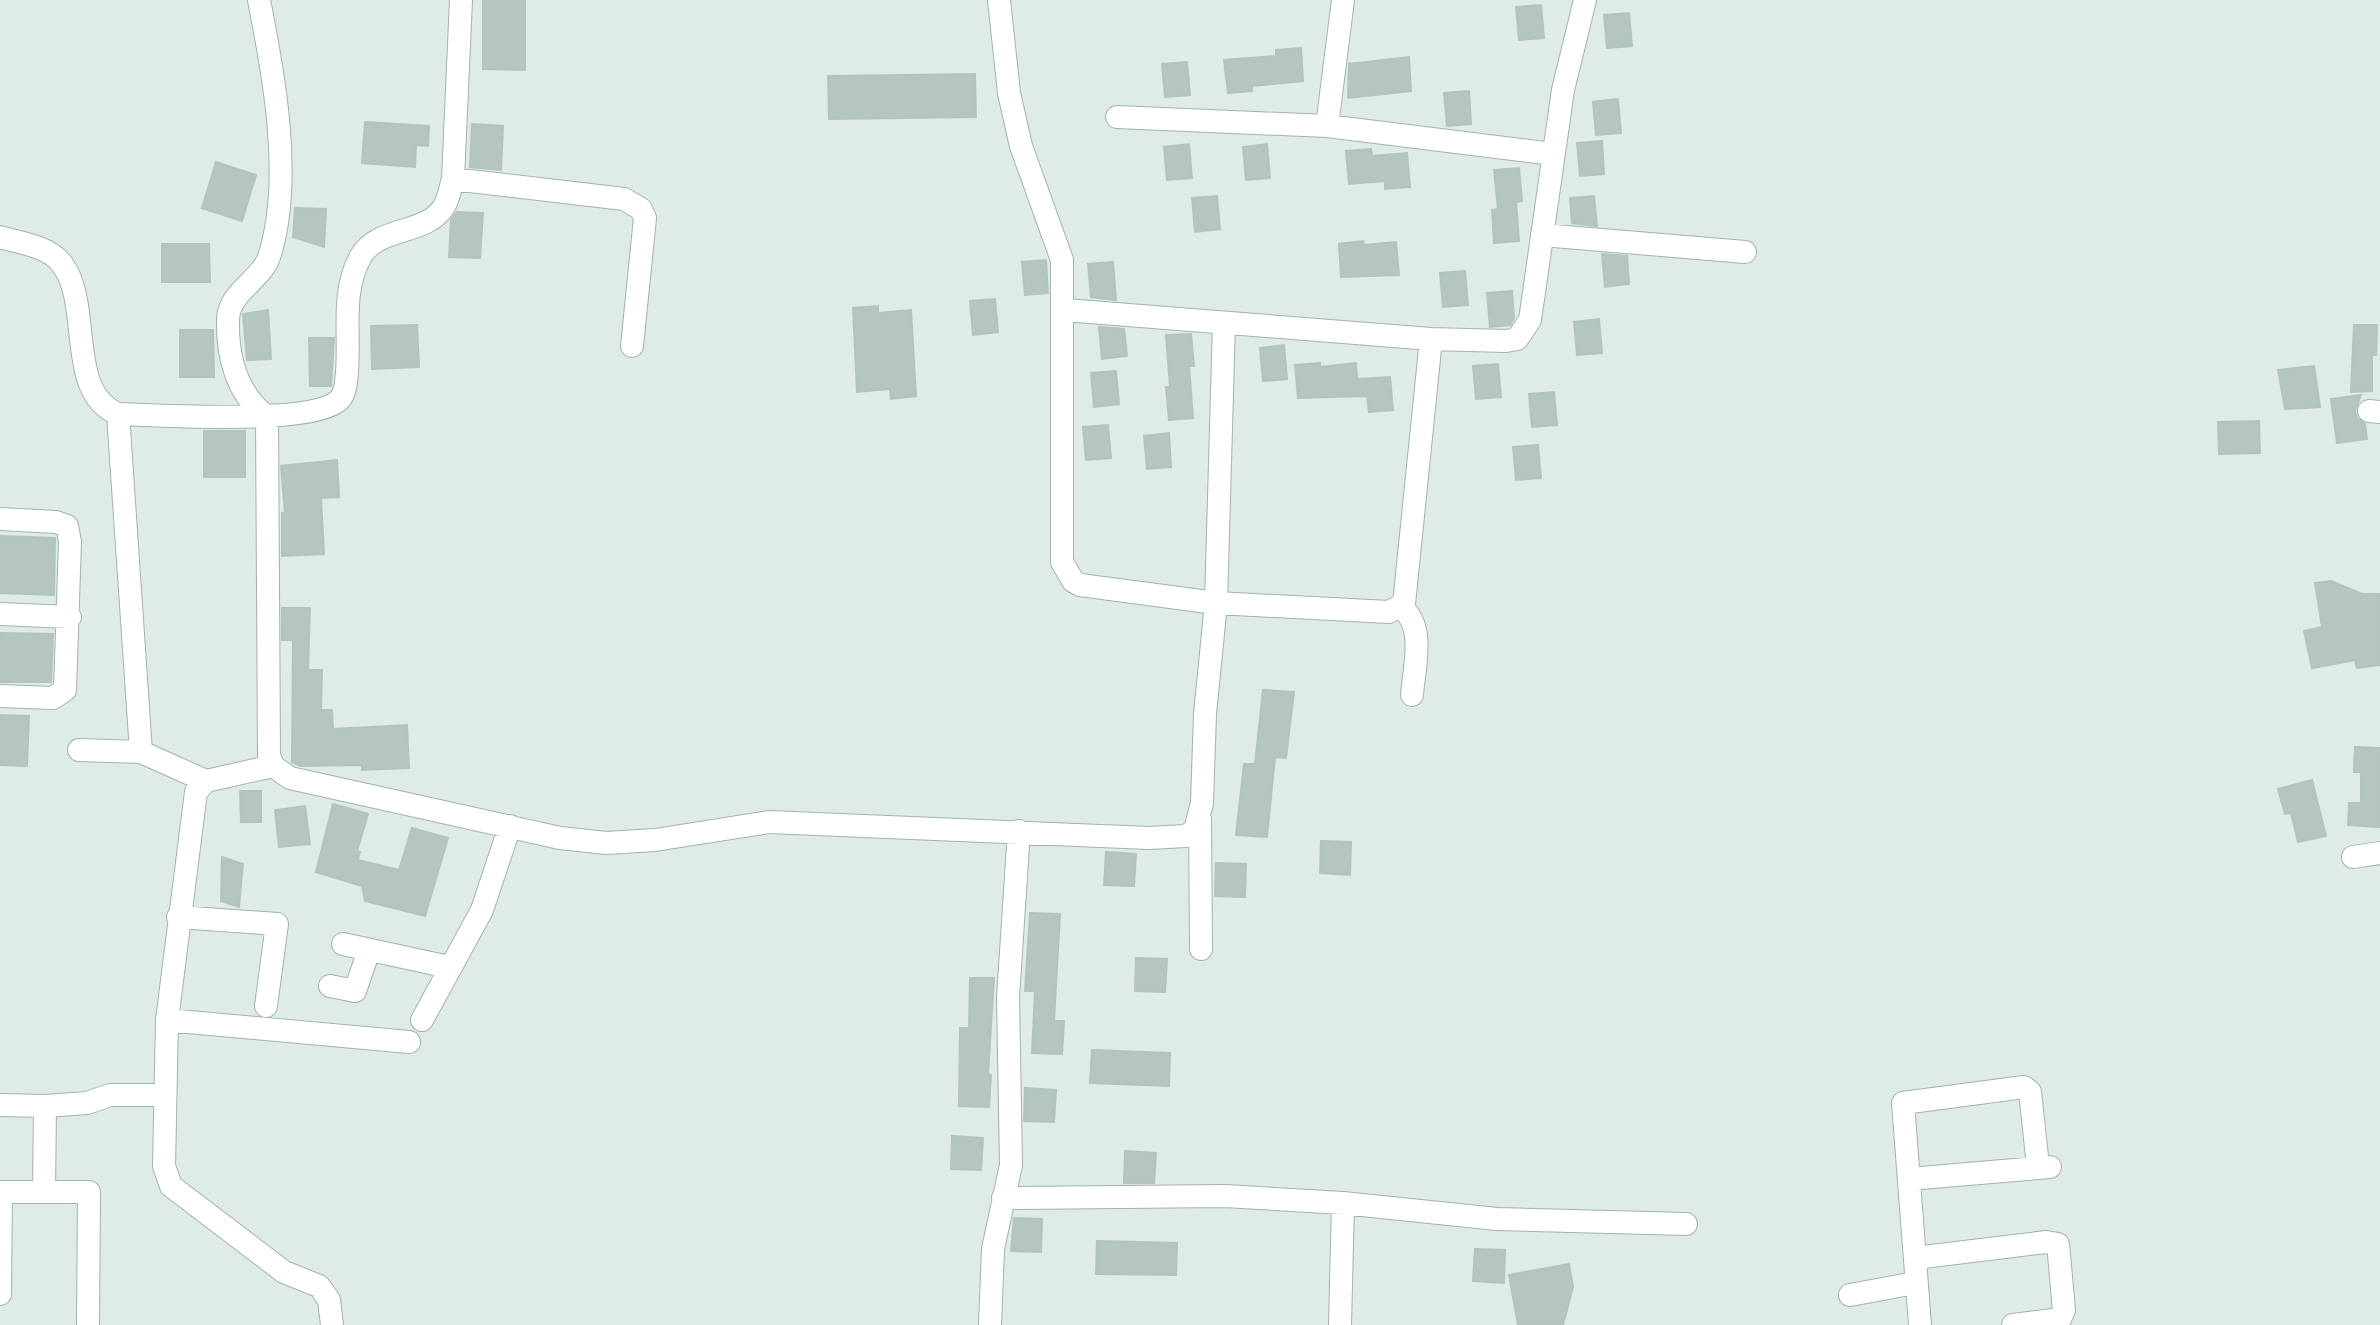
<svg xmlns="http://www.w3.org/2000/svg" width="2380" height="1325" font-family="'DejaVu Sans',sans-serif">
<rect width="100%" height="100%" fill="#dfebe5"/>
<path fill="#b4c6be" stroke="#b1c5bc" stroke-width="2" d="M483 0H525V70L483 69Z
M1541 5 1544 38 1519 40 1516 7Z
M1629 13 1632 46 1607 48 1604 15Z
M1301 48 1303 81 1252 86V91L1228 93 1224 60 1276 56V50Z
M1409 57 1411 91 1348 98 1349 64Z
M1187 62 1190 95 1165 97 1162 64Z
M975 74 976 117 829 119 828 76Z
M1469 91 1471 124 1447 126 1444 93Z
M1618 99 1621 133 1596 135 1593 102Z
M365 122 429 126 428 146 416 145 415 167 362 163Z
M472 124 503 126 501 170 470 167Z
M1602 141 1604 174 1580 176 1577 143Z
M1189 144 1192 178 1167 180 1164 147Z
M1267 144 1270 178 1246 180 1243 147Z
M1371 149 1372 156 1407 153 1410 187 1385 189V181L1349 184 1346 151Z
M216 162 256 175 242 221 202 208Z
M1519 168 1522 201 1516 202 1519 241 1494 243 1492 210 1498 209 1494 170Z
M1217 196 1220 229 1195 232 1192 198Z
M1594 196 1597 226 1572 223 1570 198Z
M295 208 326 209 324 247 293 237Z
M457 212 483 213 480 258 449 257 451 220Z
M1363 241 1364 245 1396 242 1399 275 1341 277 1339 244Z
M162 244H209L210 282H162Z
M1602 254 1627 256 1629 284 1605 287Z
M1046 260 1048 293 1025 295 1022 262Z
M1113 262 1116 300 1091 297 1088 264Z
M1465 271 1468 305 1443 307 1440 273Z
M1512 291 1514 318 1510 325 1490 327 1487 293Z
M995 299 998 332 973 335 970 301Z
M878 306V313L911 310 916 396 891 399 890 389 857 392 853 308Z
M268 310 271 359 247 360 243 314Z
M1599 319 1602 353 1577 355 1574 322Z
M417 325 419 367 372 369 371 326Z
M2354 325H2377L2376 355H2372V391L2351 392Z
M1099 327 1124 329 1127 356 1102 359Z
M180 330H213L214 377H180Z
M1191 334 1194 366H1189L1193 418 1169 420 1166 387H1170L1166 335Z
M309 338H334L331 386H310Z
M1284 345 1287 379 1263 381 1260 348Z
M1320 363V367L1356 363 1357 379 1390 377 1393 410 1369 412 1367 396 1298 398 1295 365Z
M1498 364 1501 397 1476 399 1473 366Z
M2314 366 2320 407 2285 409 2278 370Z
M1116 371 1119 404 1094 407 1091 373Z
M1554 392 1557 425 1532 427 1529 394Z
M2361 395 2355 411 2357 418 2365 424 2367 439 2337 443 2331 399Z
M2259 421 2260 453 2219 454 2218 422Z
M1108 425 1111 458 1086 460 1083 427Z
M204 431H245V477H204Z
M1169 433 1171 467 1147 469 1144 436Z
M1538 445 1541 478 1516 480 1513 447Z
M337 460 339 497 321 498 324 554 282 556V513H285L281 466Z
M0 536 55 538 54 595 0 593Z
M2331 581 2362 594H2380V665L2357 668 2355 660 2312 668 2304 631 2322 627 2315 583Z
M282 608H310L308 670H322L321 710H332L333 729 407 725 409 768 362 770V765L300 766 292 762 293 640H282Z
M0 633 53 634 51 682H0Z
M1263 690 1294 692 1286 758 1275 757 1267 837 1236 835 1244 764H1255Z
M0 715 29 716 27 766 0 765Z
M2355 747 2380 748V827L2348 825 2349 803H2361V772H2354Z
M2312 780 2326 836 2298 842 2291 813 2285 814 2278 789Z
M240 791H261V822H241Z
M333 804 368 814 357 851 360 852 358 860 399 870 412 828 448 838 425 916 365 901 362 886 316 872Z
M305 806 310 844 279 847 275 810Z
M1321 841 1351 842 1350 875 1320 873Z
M1106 852 1136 854 1134 886 1104 885Z
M222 857 243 864 239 907 221 901Z
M1216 863 1246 864 1245 897 1215 896Z
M1030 913 1060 914 1054 1021H1064L1062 1054 1032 1053 1035 991H1025Z
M1136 958 1167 959 1165 992 1135 991Z
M970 978H994L988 1074 991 1075 989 1107 959 1106 960 1028H969Z
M1092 1050 1170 1053 1169 1086 1090 1083Z
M1025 1088 1056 1090 1054 1122 1024 1121Z
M952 1136 983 1138 981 1170 951 1169Z
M1125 1151 1156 1153 1154 1183H1124Z
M1014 1218 1042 1219 1041 1252 1011 1251Z
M1097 1241 1177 1243 1176 1275 1096 1274Z
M1475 1249 1505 1250 1504 1283 1473 1281Z
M1569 1264 1573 1287 1563 1325H1518L1509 1275Z"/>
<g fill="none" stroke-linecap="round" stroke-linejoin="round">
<g stroke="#a2b3ac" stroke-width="24">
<path id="street" d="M259 0C274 76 293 178 270 254 263 280 229 291 228 319 227 357 237 394 267 417L269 755 273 766 290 778 560 838 606 843 655 840 769 822 1149 838 1186 836 1195 830 1202 803 1205 714 1216 603 1389 612 1404 604 1431 339 1506 341 1517 339 1530 320 1563 90 1585 0
M999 0 1009 93 1021 146 1062 260V562L1073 581 1080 585 1216 603 1224 323
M1117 117 1327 126 1553 154
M1327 126 1343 0
M453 179 624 199 641 209 645 218 632 346
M1542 235 1745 252
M0 237C20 243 49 246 62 264 93 305 65 392 118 414 156 415 316 426 340 399 343 396 346 386 346 382 352 341 339 294 361 256 379 226 425 235 443 208 449 200 450 188 453 179L461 0
M1065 310 1431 339
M2369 411 2380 412
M118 414 141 752
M0 519 56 522 67 526 70 542 65 690 53 698 0 696
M1401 607C1426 626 1414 667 1412 695
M0 614 70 617
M79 750 141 752 206 781
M273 766 206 781 196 792 167 1020 164 1166 171 1186 284 1272 319 1286 329 1300 332 1325
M1200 819 1201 949
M2353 857 2380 853
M178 917 277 924 266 1006
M343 944 449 967
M330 986 355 991 369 950
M167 1020 409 1042
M422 1020 482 910 510 826
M0 1105 45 1106 87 1103 110 1095H163
M1909 1179 2050 1167
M44 1192 45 1106
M1003 1198 1225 1196 1343 1203 1497 1219 1686 1224
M1915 1258 2046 1242 2058 1244 2064 1310 2060 1319 2013 1325
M0 1294 1 1192H89L88 1325
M1850 1295 1915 1283
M990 1325 993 1249 1011 1165 1008 997 1019 831
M1340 1325 1343 1203
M1920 1325 1903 1103 2024 1087 2030 1092 2038 1166"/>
</g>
<use href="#street" stroke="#fff" stroke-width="22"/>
</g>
</svg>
